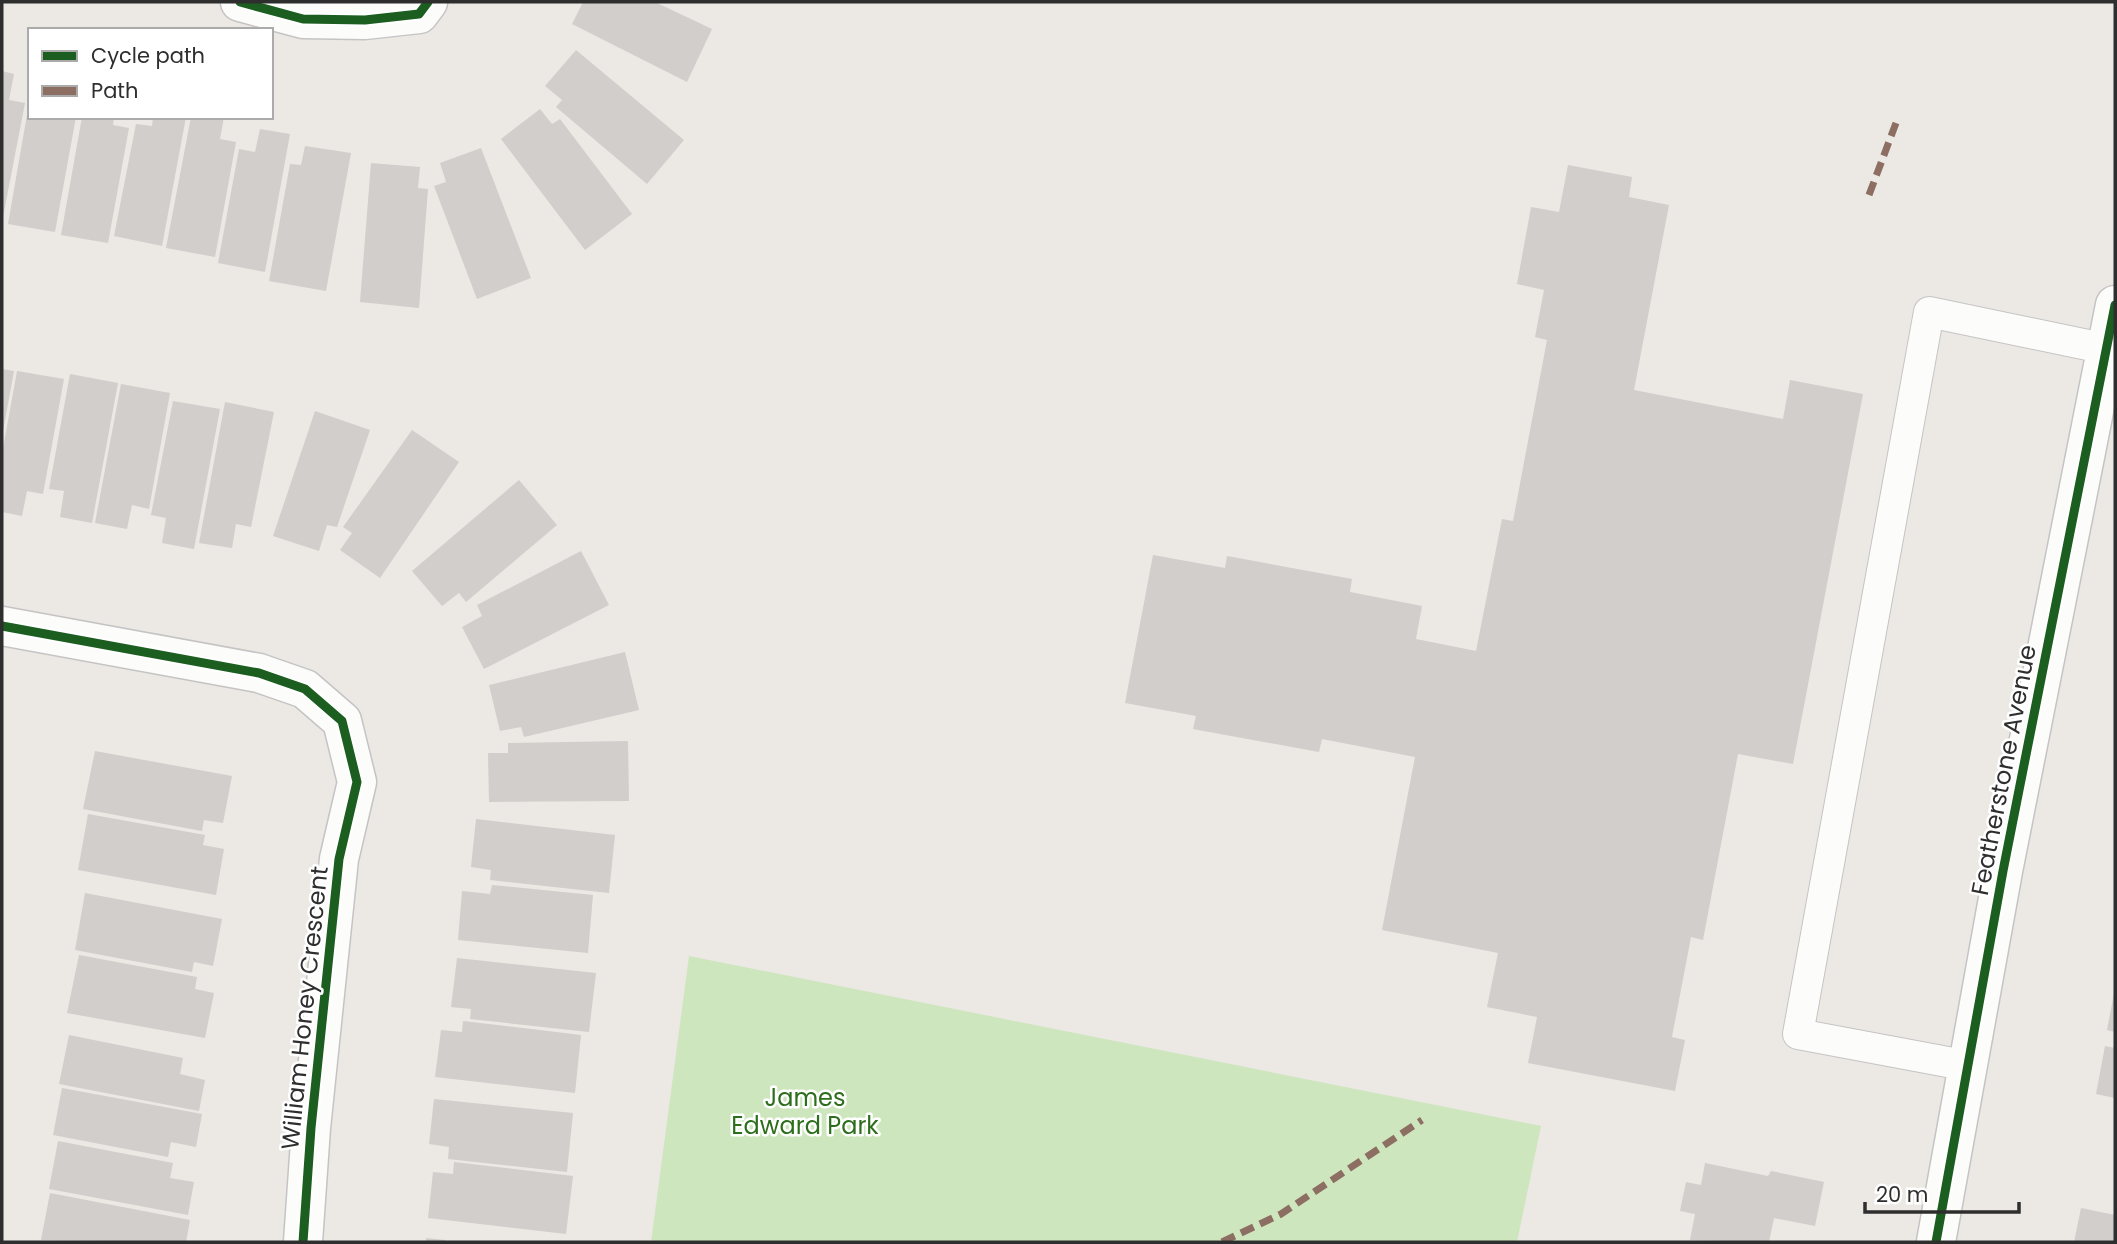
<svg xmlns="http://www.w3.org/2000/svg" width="2117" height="1244" font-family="Poppins,sans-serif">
<rect width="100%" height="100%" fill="#ece8e4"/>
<path fill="#cee6be" d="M689 956 1541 1126 1517 1242H651Z"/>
<path fill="#d1cecb" d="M583 2H655L712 29 687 82 572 24Z
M576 50 684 140 647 184 556 107 562 100 545 86Z
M2 71 14 74 9 100 25 103 3 217Z
M28 109 30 117H76L55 232 8 224Z
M540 109 552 124 560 119 632 214 585 250 501 139Z
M82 117H114L113 125 129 128 108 243 61 235Z
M153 117H186L162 246 114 236 136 124 152 126Z
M191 117H224L220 139 236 142 215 257 166 248Z
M260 129 290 134 265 272 218 263 239 149 255 152Z
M305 146 351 153 326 291 269 281 290 164 301 165Z
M481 148 531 278 477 299 434 186 446 182 440 163Z
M371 163 420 167 418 188 428 189 419 308 360 302Z
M1568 165 1632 177 1629 197 1669 205 1634 390 1783 419 1790 380 1863 394 1793 764 1738 754 1703 940 1691 937 1672 1037 1685 1040 1675 1091 1528 1063 1537 1017 1487 1007 1498 953 1382 930 1415 757 1322 739 1319 752 1193 729 1196 716 1125 703 1153 555 1225 568 1227 556 1352 579 1350 592 1422 606 1416 639 1476 651 1502 519 1513 521 1547 340 1535 337 1544 290 1517 284 1531 207 1559 212Z
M2 369 14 371 3 431H2Z
M17 371 64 379 43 494 27 491 22 516 2 512V454Z
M70 374 118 383 92 523 60 517 64 491 49 489Z
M121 384 170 393 149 509 132 505 127 529 95 523Z
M173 401 220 409 194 549 162 543 166 518 151 515Z
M225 402 274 412 251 527 236 524 232 548 199 543Z
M315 411 370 430 337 527 327 525 319 551 273 536Z
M412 430 459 462 380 578 340 550 352 533 343 527Z
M519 480 557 525 466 602 459 593 442 606 412 571Z
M581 551 609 605 484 669 462 627 482 616 477 605Z
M625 652 639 710 524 737 521 727 500 731 489 685Z
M628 741 629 801 489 802 488 753H508V743Z
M95 751 232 776 223 823 204 820 202 831 83 809Z
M88 814 205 835 203 845 224 849 216 895 78 870Z
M476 819 615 835 609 893 490 880 491 870 471 867Z
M492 885 593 895 588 953 458 940 462 891 490 894Z
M85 893 222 919 213 966 194 962 192 972 75 950Z
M79 955 197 977 195 989 214 993 205 1038 67 1013Z
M457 958 596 973 589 1032 470 1019 471 1009 451 1007Z
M2114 993 2115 994V1032L2107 1030Z
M463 1021 581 1035 575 1093 435 1077 441 1030 462 1032Z
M69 1035 183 1058 180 1074 205 1080 199 1111 59 1084Z
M2105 1046 2115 1048V1098L2096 1094Z
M62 1088 202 1114 196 1147 171 1142 168 1157 53 1135Z
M434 1099 573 1113 567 1172 448 1159 449 1147 429 1144Z
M58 1141 173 1163 170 1178 194 1182 188 1215 49 1189Z
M454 1162 573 1176 566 1234 428 1218 433 1172 453 1174Z
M1705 1163 1768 1176 1771 1171 1824 1182 1815 1226 1774 1218 1769 1242 1690 1240 1695 1214 1680 1211 1686 1182 1701 1185Z
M50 1193 190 1220 186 1242 41 1240Z
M2081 1208 2115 1215V1242H2074Z
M426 1238 445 1240V1242H426Z"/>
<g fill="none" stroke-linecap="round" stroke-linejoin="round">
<g stroke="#c5c4c5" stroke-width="32">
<path id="service" d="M1969 1066 1798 1034 1929 312 2107 349"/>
</g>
<g stroke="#c5c4c5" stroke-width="41">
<path id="minor" d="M240 2 303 19 365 20 419 14 428 2
M2 626 259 673 305 689 342 721 357 782 339 859 311 1128 303 1242
M1936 1242 2003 871 2115 305"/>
</g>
<use href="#service" stroke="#fcfcfb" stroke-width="30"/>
<use href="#minor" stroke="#fcfcfb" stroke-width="38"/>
<path stroke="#8d6e63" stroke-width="7" stroke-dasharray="14 7" stroke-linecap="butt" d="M1869 195 1896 123
M1222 1242 1281 1214 1422 1120"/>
<g stroke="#fff" stroke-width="13">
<path id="cycleway" d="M240 2 303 19 365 20 419 14 428 2
M2 626 259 673 305 689 342 721 357 782 339 859 311 1128 303 1242
M1936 1242 2003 871 2115 305"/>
</g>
<use href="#cycleway" stroke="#1b5e20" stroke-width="9"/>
</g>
<g text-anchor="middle" stroke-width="5" stroke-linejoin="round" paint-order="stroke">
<g font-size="24" fill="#2e2e2e" stroke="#fff">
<text transform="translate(2004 770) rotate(-79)" y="8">Featherstone Avenue</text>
<text transform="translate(305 1008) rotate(-84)" y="8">William Honey Crescent</text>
</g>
<g font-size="24" fill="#2c6e1b" stroke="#fff">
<text x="805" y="1106">James<tspan x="805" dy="28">Edward Park</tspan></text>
</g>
</g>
<rect width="2117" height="1244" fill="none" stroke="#2e2e2e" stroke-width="7"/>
<rect x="28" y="28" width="245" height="91" fill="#ffffff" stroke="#ababab" stroke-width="2"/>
<rect x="42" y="51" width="35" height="10" fill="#1b5e20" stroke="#ababab" stroke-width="2"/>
<text x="91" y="63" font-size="21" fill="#2e2e2e">Cycle path</text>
<rect x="42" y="86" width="35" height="10" fill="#8d6e63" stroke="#ababab" stroke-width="2"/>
<text x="91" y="98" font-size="21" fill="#2e2e2e">Path</text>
<path d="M1865 1202v10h154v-10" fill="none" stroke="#2e2e2e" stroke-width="3.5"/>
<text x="1876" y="1202" font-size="21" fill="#2e2e2e" stroke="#ffffff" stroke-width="5" paint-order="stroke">20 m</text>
</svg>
